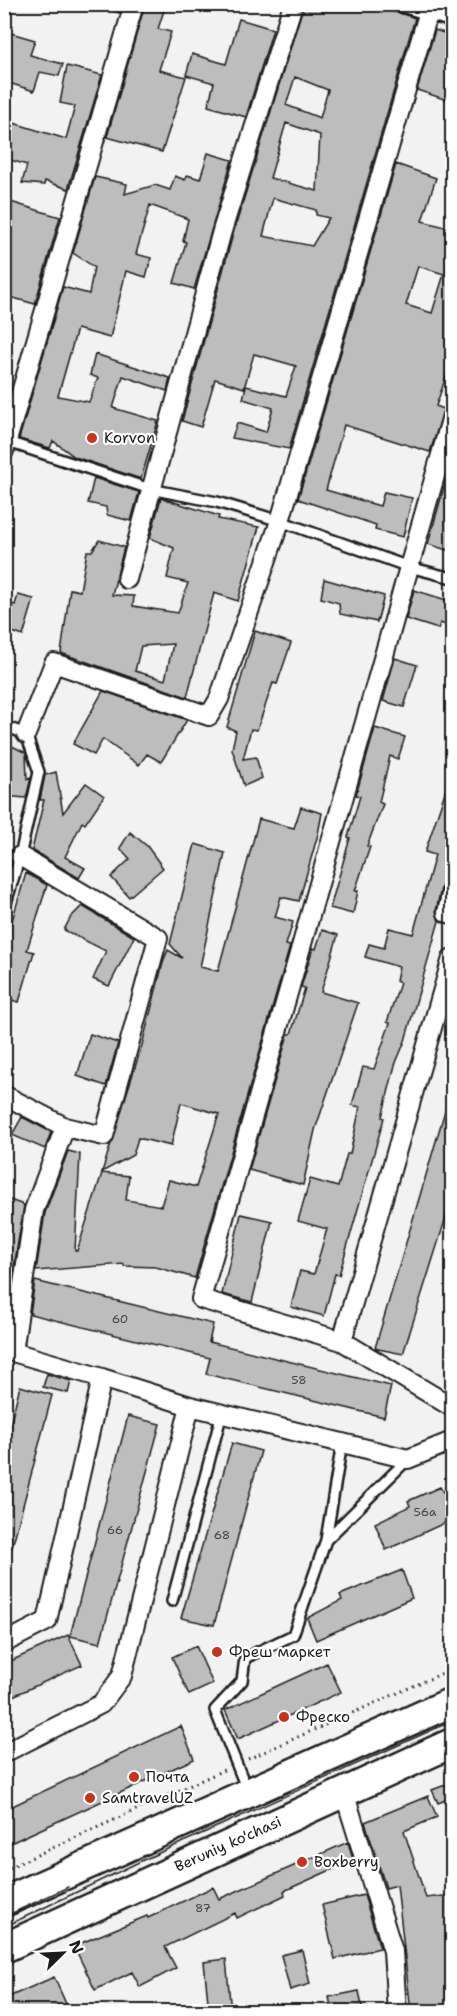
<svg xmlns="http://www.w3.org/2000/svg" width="457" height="2016" font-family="'Shantell Sans',sans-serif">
<rect width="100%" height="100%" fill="#f2f2f2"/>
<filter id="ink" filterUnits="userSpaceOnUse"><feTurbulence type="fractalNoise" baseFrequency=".0167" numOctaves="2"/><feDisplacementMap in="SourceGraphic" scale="12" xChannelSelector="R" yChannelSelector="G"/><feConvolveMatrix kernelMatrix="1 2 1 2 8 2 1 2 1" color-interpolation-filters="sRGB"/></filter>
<g filter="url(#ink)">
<path fill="#bdbdbd" stroke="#1c1c1c" stroke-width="1.5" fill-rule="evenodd" d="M102 4H122L120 13 101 8Z
M145 4H166L158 29 171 32 159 70 186 77 162 152 107 137Z
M304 4H385L390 10 415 18 289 449 232 438 237 423 266 432 273 408 243 399 246 386 286 396 296 366 254 354 244 388 215 379 201 427 182 421 233 234ZM295 77 328 90 320 118 286 105ZM286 123 320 135 317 191 270 178ZM273 198 316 210V215L329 218 312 246 263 236Z
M239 19 273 29 246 117 208 106 214 83 186 75 192 54 226 64Z
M435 30 453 36V102L417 90Z
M4 31 35 40 30 55 63 64 59 76 40 72 34 91 6 82 9 66 4 65Z
M67 66 102 75 68 189 45 181 44 185 22 183 27 165 4 158V120L66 139 75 106 60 103Z
M208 153 232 160 194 289 174 283 186 242 183 241 188 219 150 205 136 254 151 258 146 277 126 271 110 338 77 329 58 396 89 402 98 378 90 375 95 354 170 378 167 391 123 376 113 408 158 421 141 479 75 457 53 441 50 448 19 439 63 287 89 294 94 267 73 253 95 177 127 184 125 194 155 185 170 190 175 176 185 180 187 175 200 179Z
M396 164 436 178 422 221 453 229V356L436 406 444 409 430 452 344 425 326 490 380 506 384 492 412 498 403 537 375 530 376 525 298 499ZM418 266 444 274 432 313 406 305Z
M4 200 60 217 35 304 6 296 11 278 4 276Z
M450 466H453V552L428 544Z
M94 478 139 492 131 521 107 515 106 507 88 503Z
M161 498 219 516 218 519 259 527 238 601 214 593 187 697 61 653 70 589 80 591 87 551H92L99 540 124 547 112 595 134 596 133 606 178 613 188 583 167 578 174 548 150 538ZM173 644 165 680 135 671 141 646Z
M324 579 384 596 377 622 340 614 339 603 321 598Z
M414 590 453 602V627L440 623 438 629 406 619Z
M18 595 34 599 23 636 7 630 10 622 4 620V603L15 605Z
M255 631 291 643 277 684 273 683 257 730 251 729 243 759 256 757 262 778 244 786 232 749 236 731 227 727Z
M395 658 417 665 404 707 383 701Z
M103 691 187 720 161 762 147 754 139 765 103 739 94 755 73 744Z
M375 728 405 737 398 759 390 756 379 802 383 804 367 846 370 847 355 891H358L353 914 330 908 350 838 348 837 360 796 356 795Z
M4 742 26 753 27 779 31 778 26 798 4 796Z
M56 772 63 813 86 783 104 796 85 824 82 822 65 857 85 868 79 878 32 850 44 800H40L45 775Z
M449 780 453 781V861L441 888 436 911 439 921 405 1041 395 1065 382 1117 384 1118 339 1275 335 1274 324 1316 291 1307 300 1271 314 1274 327 1229 298 1221 310 1179 338 1187 347 1154H350L360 1107 352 1105 363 1067 374 1069 390 1023 387 1022 400 983 396 981 399 967 365 957 369 944 384 948 389 928 413 934 435 855 425 852Z
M301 807 322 813 318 834 299 901 281 897 275 917 293 922 286 945 290 946 195 1278 156 1267 124 1266V1264L36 1271 45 1213 68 1151 80 1154 75 1251H77L102 1173 129 1176 126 1200 161 1206 169 1180 196 1187 219 1114 181 1103 171 1146 138 1138 133 1155 102 1172 142 1045 164 959 168 950 182 958 170 944 195 844 225 853 200 967 218 971 259 819 294 828Z
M130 832 147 846 163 868 129 897 111 877 130 859 120 848Z
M26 873 47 885 27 950 34 952 19 1002 4 998V948Z
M82 906 134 937 109 986 93 979 106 951 64 930 71 917Z
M322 930 338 935 321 992 358 1003 315 1130 303 1185 249 1170 288 1034H291L305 988 301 987 313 948 316 949Z
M90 1034 118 1043 106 1086 77 1076Z
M449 1097 453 1098V1195L403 1354 378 1349 375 1348Z
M22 1117 51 1132 45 1149 12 1135Z
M4 1198 24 1205 13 1273H4Z
M241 1214 272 1221 252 1302 222 1294Z
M4 1273 13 1276 8 1308 4 1307Z
M35 1281 213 1324 209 1342 391 1386 384 1417 206 1374 210 1358 30 1314Z
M47 1374 71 1381 68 1393 43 1387Z
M20 1386 52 1395 9 1559 4 1558V1448Z
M128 1416 160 1424 100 1643 70 1636Z
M232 1443 261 1451 214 1625 181 1618Z
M440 1487 443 1492 453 1487V1519L386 1550 375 1523 410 1506 408 1501Z
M402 1570 412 1598 316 1640 307 1618 342 1600 340 1595Z
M68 1635 82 1665 4 1700V1664Z
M196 1646 213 1684 189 1695 172 1657Z
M327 1663 341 1692 238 1739 225 1710Z
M181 1726 194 1759 4 1846V1810Z
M453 1782V1797L438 1803 432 1790Z
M428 1796 437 1817 404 1831 426 1898 453 1895V2009L411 2012 397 1885 386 1888 365 1822Z
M348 1842 353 1860 284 1891 285 1895 237 1918 235 1913 165 1947 176 1968 140 1987 132 1972 95 1990 74 1946 147 1916 148 1918 213 1887 219 1899Z
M364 1895 380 1948 335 1959 322 1905Z
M302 1950 310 1984 290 1990 281 1955Z
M226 1959 231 2012H209L204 1962Z
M54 1977 67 2006 56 2012H4V1999Z
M359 1991 363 2012H332L329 1997Z"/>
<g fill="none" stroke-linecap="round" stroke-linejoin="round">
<g stroke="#1c1c1c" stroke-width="14">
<path id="service" d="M392 4 452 22
M5 441 150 489 217 502 280 521 409 567 452 578
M4 726 26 734 39 772 20 856 4 910
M327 1539 408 1459
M172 1601 222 1413
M247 1790 215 1710 242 1681 245 1658 293 1635 326 1540 342 1443"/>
</g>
<g stroke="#1c1c1c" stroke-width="22">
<path id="minor" d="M452 416 201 1299 342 1341 452 1407
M4 451 134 4
M127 579 222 231 293 4
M26 734 54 663 209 716 219 699 280 521 431 4
M20 856 158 938 104 1136 65 1127
M452 890 447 913 452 914
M4 1095 65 1127 34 1210 13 1352 102 1378 47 1621 4 1643
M342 1341 452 958
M102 1378 190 1406
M4 1753 101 1704 122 1676 190 1406 408 1459 452 1441
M344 1792 393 1951 397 2012"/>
</g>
<g stroke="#1c1c1c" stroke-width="33">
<path id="primary" d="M4 1902 452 1702
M4 1948 452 1743"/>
</g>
<path stroke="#1c1c1c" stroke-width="3" stroke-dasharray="1.5 4.5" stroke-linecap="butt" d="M248 1759 452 1669
M4 1870 226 1769"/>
<use href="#service" stroke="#fff" stroke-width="9"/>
<use href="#minor" stroke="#fff" stroke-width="18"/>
<use href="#primary" stroke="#fff" stroke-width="28"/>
<path stroke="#1c1c1c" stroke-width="1.5" d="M4 1917 68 1887
M4 1927 141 1861 452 1721"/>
</g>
</g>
<g fill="#c8321e" stroke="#fff" stroke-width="2">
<circle cx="92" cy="438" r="6"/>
<circle cx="217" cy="1652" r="6"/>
<circle cx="284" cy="1717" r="6"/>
<circle cx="134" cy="1777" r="6"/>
<circle cx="90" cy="1798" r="6"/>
<circle cx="302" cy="1862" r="6"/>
</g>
<g text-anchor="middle" stroke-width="4.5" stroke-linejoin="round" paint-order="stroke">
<g font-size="12" fill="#444">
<text x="120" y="1323">60</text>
<text x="299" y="1384">58</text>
<text x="425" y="1516">56а</text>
<text x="115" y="1534">66</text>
<text x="222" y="1539">68</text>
<text x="203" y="1912">87</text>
</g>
<g font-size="15" fill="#1c1c1c" stroke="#fff" text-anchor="start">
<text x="104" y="443">Korvon</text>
<text x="229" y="1657">Фреш маркет</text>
<text x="296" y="1722">Фреско</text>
<text x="146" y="1782">Почта</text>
<text x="102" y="1803">SamtravelUZ</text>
<text x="314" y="1867">Boxberry</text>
</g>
<g font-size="15" fill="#1c1c1c" stroke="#fff">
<text transform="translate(228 1844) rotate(-24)" y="5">Beruniy ko'chasi</text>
</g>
</g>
<rect width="457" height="2016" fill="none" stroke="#fff" stroke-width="24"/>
<rect x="12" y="12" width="433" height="1992" fill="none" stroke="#1c1c1c" stroke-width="2" filter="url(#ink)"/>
<g transform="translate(63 1953) rotate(66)" stroke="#ffffff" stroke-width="4.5" paint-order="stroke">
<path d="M0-4.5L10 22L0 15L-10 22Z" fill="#1c1c1c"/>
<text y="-9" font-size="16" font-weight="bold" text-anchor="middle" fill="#1c1c1c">N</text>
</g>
</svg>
